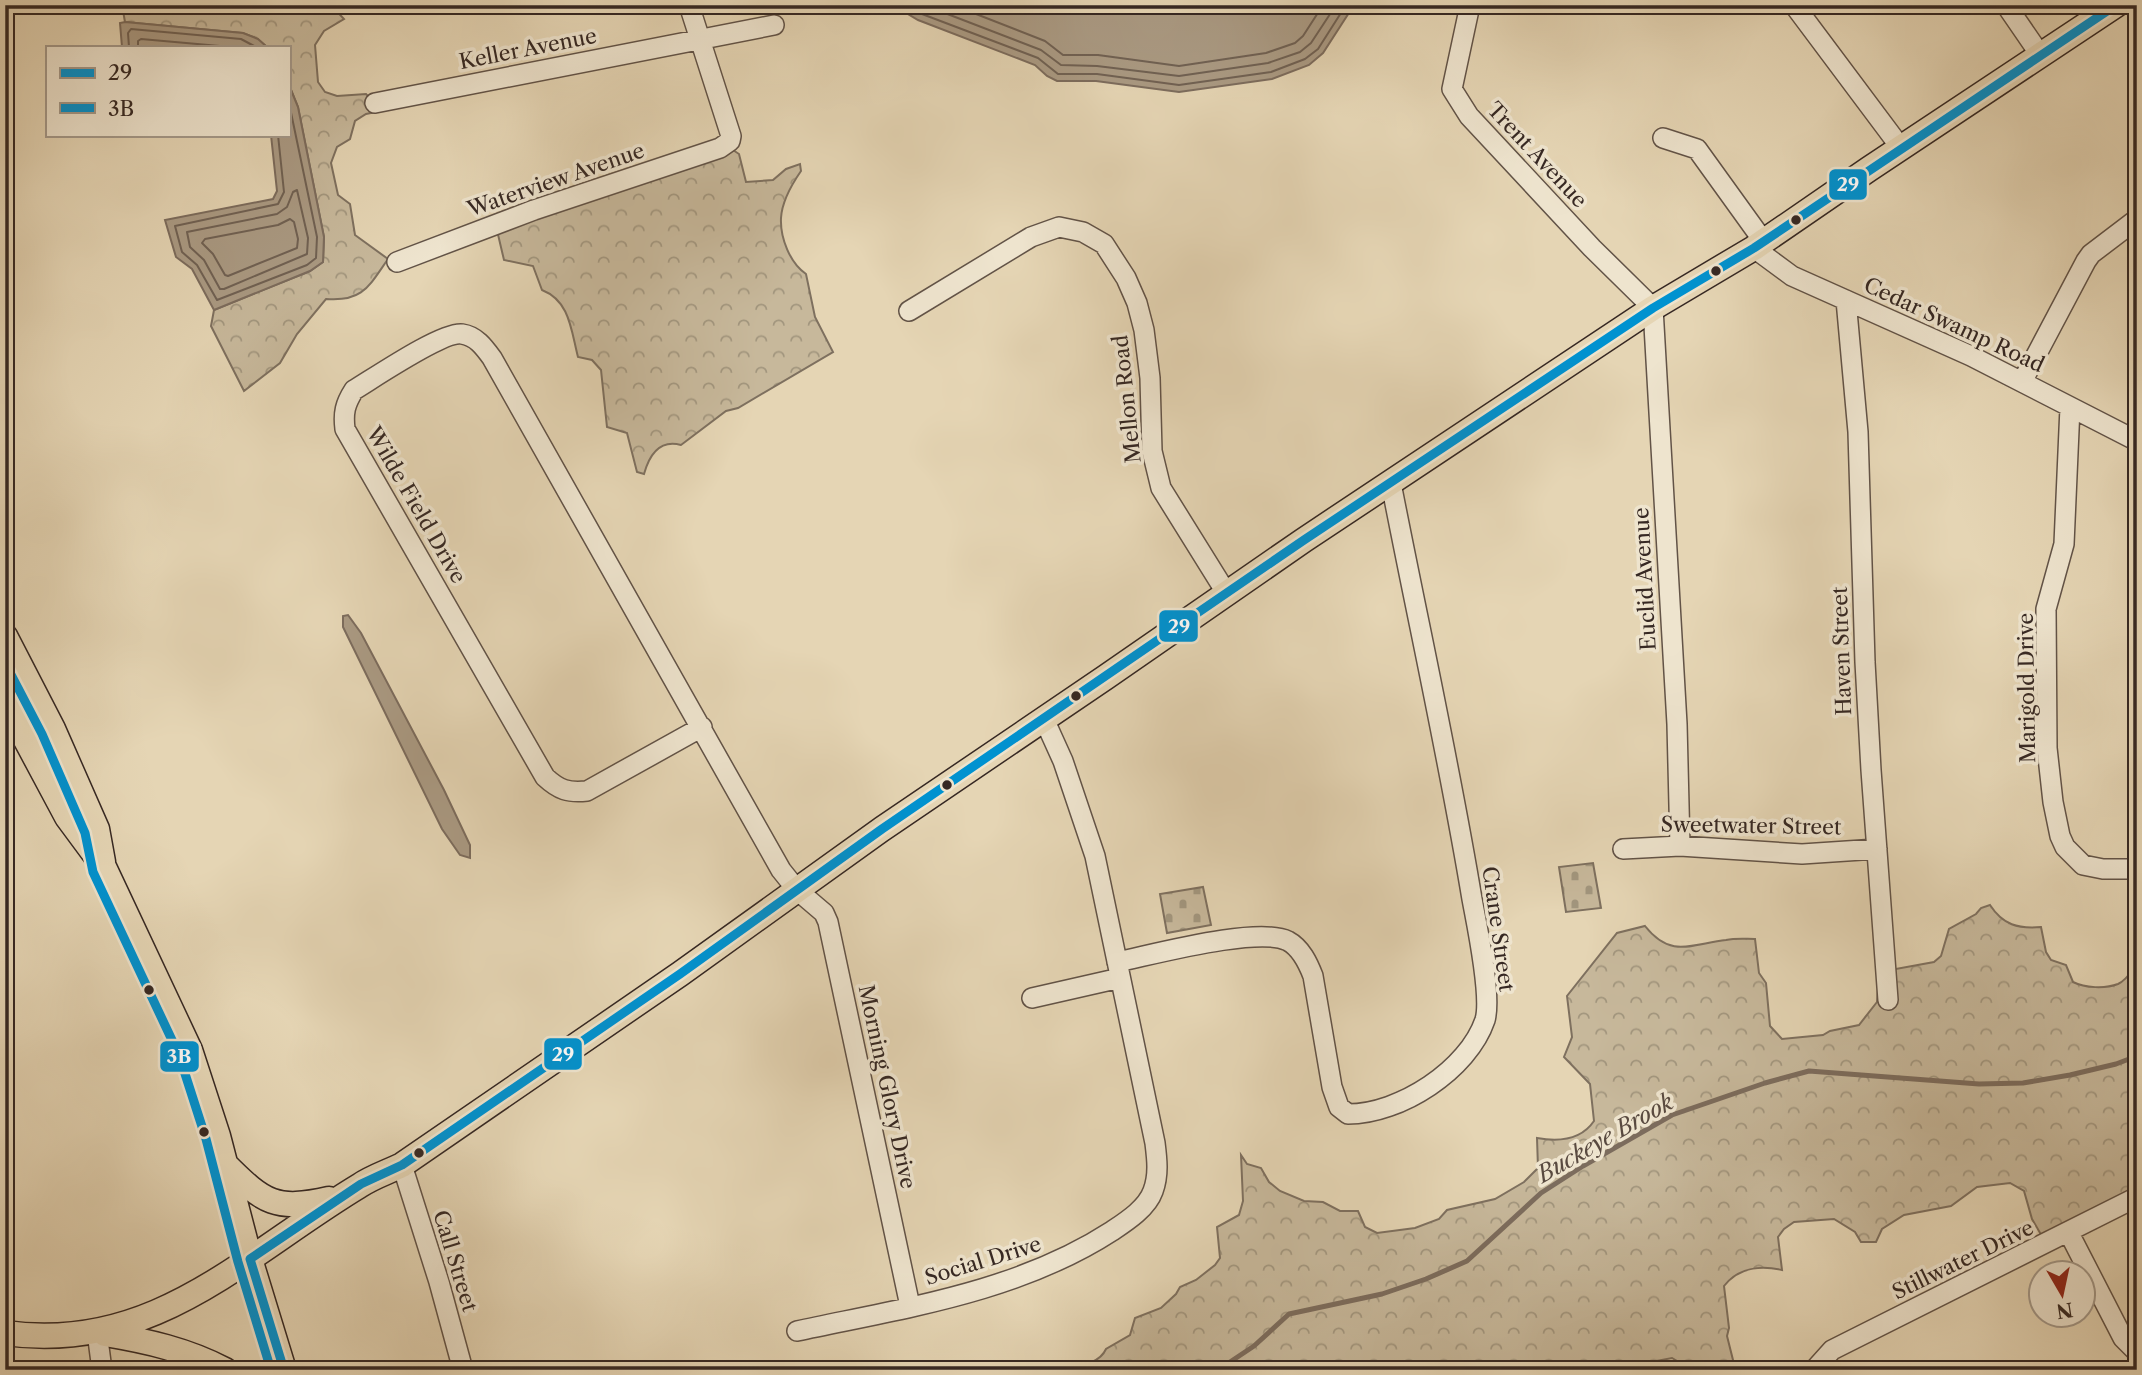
<svg xmlns="http://www.w3.org/2000/svg" width="2142" height="1375" font-family="'Libre Caslon Text',serif">
<defs>
<pattern id="forest-crowns" width="20" height="18" patternUnits="userSpaceOnUse" patternTransform="scale(1.75)"><rect width="20" height="18" fill="#c7b89b"/><path d="M2 6a3 3 0 1 1 6 0M12 15a3 3 0 1 1 6 0" fill="none" stroke="#a2967e"/></pattern>
<pattern id="cemetery-stones" width="16" height="16" patternUnits="userSpaceOnUse" patternTransform="scale(1.75)"><rect width="16" height="16" fill="#c7b89b"/><path d="M2 7V4a2 2 0 0 1 4 0v3zM10 15v-3a2 2 0 0 1 4 0v3z" fill="#a2967e"/></pattern>
</defs>
<rect width="100%" height="100%" fill="#e5d5b4"/>
<filter id="stains"><feTurbulence type="fractalNoise" baseFrequency=".00286" numOctaves="4"/><feColorMatrix values="0 0 0 0 .2 0 0 0 0 .09 0 0 0 0 .02 0 0 0 .5 -.17"/></filter>
<radialGradient id="worn" r=".72"><stop offset=".6" stop-color="#630" stop-opacity="0"/><stop offset="1" stop-color="#630" stop-opacity=".3"/></radialGradient>
<path fill="url(#forest-crowns)" stroke="#7e705f" stroke-width="2" d="M122 5H331L344 19 324 31 315 45 318 82 325 92 337 96 366 94 375 103 391 109 366 114 355 121 350 139 337 147 331 163 338 195 350 204 355 235 388 259C369 286 363 302 326 299L297 334 280 363 244 391 211 326 214 310 310 271 323 262 324 237 298 107 289 85V47H267L258 39 243 33 125 22Z
M727 146 739 154 746 182 773 180 786 169 800 164 801 171C792 184 782 201 781 218 780 238 790 263 806 274L815 317 833 352 738 408 726 411 681 445C659 439 649 456 644 474L637 472 627 433 607 427 601 370 592 360 578 357C571 330 570 301 542 290L533 266 504 260 496 226Z
M1990 905C2003 925 2018 929 2041 927L2046 952 2051 960 2066 965 2073 982C2085 988 2105 989 2118 984 2127 980 2133 969 2137 964V1198L2047 1245 2032 1219 2024 1191 2010 1183 1977 1187 1951 1206 1904 1215 1882 1229 1876 1242H1861L1855 1232 1834 1219 1794 1222 1784 1229 1778 1237 1782 1270C1760 1265 1738 1268 1724 1286L1729 1328 1727 1336 1735 1368 1730 1370H1692L1672 1358 1609 1370H1585L1575 1363 1539 1367 1535 1370H1056C1073 1365 1098 1367 1106 1349L1130 1335 1135 1318 1161 1308 1176 1294 1180 1287 1196 1280 1215 1265 1220 1258 1217 1227 1239 1215 1243 1201 1241 1155 1247 1164 1261 1168 1269 1182 1280 1191 1304 1201 1323 1202 1340 1211H1358L1365 1227 1377 1233 1415 1228 1439 1219 1447 1210 1495 1199 1524 1182 1538 1168 1537 1138C1559 1142 1581 1140 1594 1121L1590 1084 1564 1057 1572 1037 1567 996 1617 933 1645 926C1671 959 1692 944 1726 940 1736 938 1745 939 1755 939L1759 973 1766 983 1770 1026 1782 1039 1823 1035 1830 1031 1859 1025 1877 1002 1879 972 1934 962 1941 956 1949 929 1976 914 1981 908Z"/>
<path fill="url(#cemetery-stones)" stroke="#7e705f" stroke-width="2" d="M1593 863 1601 908 1566 912 1559 867Z
M1203 887 1211 925 1167 933 1160 894Z"/>
<path fill="#aa9a83" stroke="#7c6c5d" stroke-width="2" d="M893 5H1354L1323 53 1309 65 1272 79 1179 92 1096 81H1057L1047 76 1035 65 918 20Z
M125 22 243 33 258 39 267 47H122L120 23Z
M289 85 298 107 324 237 323 262 310 271 214 310 192 269 176 257 165 220 273 199 277 191 271 135H289Z
M348 615 361 633 444 790 470 845V858L460 855 442 829 343 627V616Z"/>
<g fill="none" stroke-linecap="round" stroke-linejoin="round">
<path stroke="#706153" stroke-width="2" d="M907 5 922 14 1038 58 1058 74H1097L1179 85 1271 72 1305 59 1318 49 1346 5
M924 5 1041 50 1061 65 1097 66 1179 76 1268 63 1300 52 1311 43 1336 5
M953 5 1045 41 1063 55H1098L1179 66 1266 53 1295 43 1303 36 1323 5
M129 47 128 33 131 29 241 39 256 47
M138 47V41L141 39 231 47
M278 135 284 192 278 204 175 226 182 252 197 265 217 300 307 265 316 258 317 237 289 103
M297 190 308 238 307 254 224 289H220L204 260 190 247 187 232 277 214 287 207 293 192Z
M290 219 294 222 298 239 297 248 228 276 225 275 213 254 202 243 205 239 278 225Z"/>
<path stroke="#7c6c5d" stroke-width="5" d="M1218 1370 1254 1346 1289 1314 1382 1294 1426 1279 1467 1261 1541 1193 1583 1166 1672 1115 1765 1083 1809 1071 1979 1084 2023 1083 2070 1075 2116 1064 2137 1056"/>
<g stroke="#625347" stroke-width="22">
<path id="minor" d="M1470 5 1452 89 1469 116 1592 248 1653 308 1677 724 1680 846
M1794 5 1901 148
M2006 5 2041 56
M375 103 774 25
M1663 138 1697 149 1764 242
M1754 248 1792 276 1971 356 2137 441
M397 262 534 210 720 148 730 141 731 136 689 5
M1846 300 1858 432 1865 662 1871 770 1888 1000
M909 311 1031 237 1059 227 1083 232 1104 244 1126 278 1137 303 1144 330 1150 378 1152 451 1161 488 1227 594
M2022 382 2086 261 2091 254 2137 219
M2070 407 2064 544 2046 609 2047 748 2053 802 2060 836 2065 847 2083 865 2103 869H2137
M702 727 587 791C568 793 559 790 545 777L345 429C343 413 345 404 354 390 374 378 443 331 462 334 476 336 484 347 492 358L781 870 797 890 824 913 828 922 910 1306
M1623 849 1680 846 1802 854 1877 849
M1117 962C1152 955 1258 926 1288 941 1301 948 1308 963 1313 976L1332 1087 1339 1107 1348 1114C1400 1114 1468 1070 1485 1020 1492 996 1477 926 1472 899 1449 760 1418 622 1391 483
M1032 998 1120 978
M402 1165 439 1282 463 1370
M2069 1233 2123 1338 2137 1352
M797 1331C904 1308 1018 1292 1112 1231 1127 1221 1147 1208 1153 1191 1159 1175 1157 1159 1155 1143L1095 856 1063 761 1044 719
M97 1332 102 1370
M1814 1370 1832 1350 2137 1197"/>
</g>
<g stroke="#362823" stroke-width="27">
<path id="major" d="M5 636 53 729 97 829 103 862
M5 701 67 817 104 867 190 1050 218 1136 250 1259 284 1370
M226 1165C264 1203 276 1211 329 1199
M5 1333C153 1354 243 1256 359 1186 372 1177 388 1172 402 1165L680 974 882 829 1106 677 1304 540 1653 308 1754 248 1869 169 2116 5
M105 1334C147 1341 187 1350 225 1370"/>
</g>
<use href="#minor" stroke="#eee4ce" stroke-width="19"/>
<use href="#major" stroke="#e5d5b4" stroke-width="24"/>
<g stroke="#eee4ce" stroke-width="14">
<path id="bus-1" d="M250 1259 361 1184 402 1165 680 974 882 829 1304 540 1653 308 1754 248 2116 5
M250 1259 284 1370"/>
</g>
<g stroke="#eee4ce" stroke-width="14">
<path id="bus-2" d="M5 663 42 734 85 833 93 872 179 1055 206 1139 238 1262 271 1370"/>
</g>
<use href="#bus-1" stroke="#0092d0" stroke-width="9"/>
<use href="#bus-2" stroke="#0092d0" stroke-width="9"/>
</g>
<g fill="#362823" stroke="#eee4ce" stroke-width="2.5">
<circle cx="1796" cy="220" r="6"/>
<circle cx="1716" cy="271" r="6"/>
<circle cx="1076" cy="696" r="6"/>
<circle cx="947" cy="785" r="6"/>
<circle cx="149" cy="990" r="6"/>
<circle cx="204" cy="1132" r="6"/>
<circle cx="419" cy="1153" r="6"/>
</g>
<g text-anchor="middle" stroke-width="7" stroke-linejoin="round" paint-order="stroke">
<g font-size="21" fill="#362823" stroke="#eee4ce">
<text transform="translate(528 49) rotate(-11)" y="7">Keller Avenue</text>
<text transform="translate(1537 155) rotate(47)" y="7">Trent Avenue</text>
<text transform="translate(556 180) rotate(-19)" y="7">Waterview Avenue</text>
<text transform="translate(1954 325) rotate(25)" y="7">Cedar Swamp Road</text>
<text transform="translate(1127 399) rotate(-96)" y="7">Mellon Road</text>
<text transform="translate(416 505) rotate(60)" y="7">Wilde Field Drive</text>
<text transform="translate(1645 579) rotate(-93)" y="7">Euclid Avenue</text>
<text transform="translate(1842 651) rotate(-92)" y="7">Haven Street</text>
<text transform="translate(2027 688) rotate(-91)" y="7">Marigold Drive</text>
<text transform="translate(1751 826) rotate(1)" y="7">Sweetwater Street</text>
<text transform="translate(1498 929) rotate(82)" y="7">Crane Street</text>
<text transform="translate(887 1087) rotate(78)" y="7">Morning Glory Drive</text>
<text transform="translate(1963 1260) rotate(-26)" y="7">Stillwater Drive</text>
<text transform="translate(455 1261) rotate(73)" y="7">Call Street</text>
<text transform="translate(983 1261) rotate(-17)" y="7">Social Drive</text>
</g>
<g font-size="23" font-style="italic" fill="#594a40" stroke="#eee4ce">
<text transform="translate(1605 1138) rotate(-30)" y="8">Buckeye Brook</text>
</g>
</g>
<g stroke="#eee4ce" stroke-width="2.5">
<rect x="1828" y="168" width="40" height="33" rx="7" fill="#0092d0"/>
<rect x="1158" y="609" width="41" height="34" rx="7" fill="#0092d0"/>
<rect x="543" y="1037" width="40" height="34" rx="7" fill="#0092d0"/>
<rect x="159" y="1040" width="41" height="33" rx="7" fill="#0092d0"/>
</g>
<g font-size="19" text-anchor="middle" font-weight="bold" fill="#fff">
<text x="1848" y="191">29</text>
<text x="1179" y="633">29</text>
<text x="563" y="1061">29</text>
<text x="179" y="1063">3B</text>
</g>
<rect width="2142" height="1375" fill="none" stroke="#e5d5b4" stroke-width="28"/>
<rect x="7" y="7" width="2128" height="1361" fill="none" stroke="#362823" stroke-width="3.5"/>
<rect x="14" y="14" width="2114" height="1347" fill="none" stroke="#362823" stroke-width="2"/>
<rect x="46" y="46" width="245" height="91" fill="#eee4ce" stroke="#a4998a" stroke-width="2"/>
<rect x="60" y="68" width="35" height="10" fill="#0092d0" stroke="#a4998a" stroke-width="2"/>
<text x="108" y="80" font-size="21" fill="#362823">29</text>
<rect x="60" y="103" width="35" height="10" fill="#0092d0" stroke="#a4998a" stroke-width="2"/>
<text x="108" y="116" font-size="21" fill="#362823">3B</text>
<g transform="translate(2062 1294) rotate(171)"><circle r="33" fill="#eee4ce" stroke="#a4998a" stroke-width="2"/>
<path d="M0-5L12 26L0 18L-12 26Z" fill="#8f2418"/>
<text y="-10" font-size="19" font-weight="bold" text-anchor="middle" fill="#362823">N</text>
</g>
<rect width="100%" height="100%" filter="url(#stains)"/>
<rect width="100%" height="100%" fill="url(#worn)"/>
</svg>
